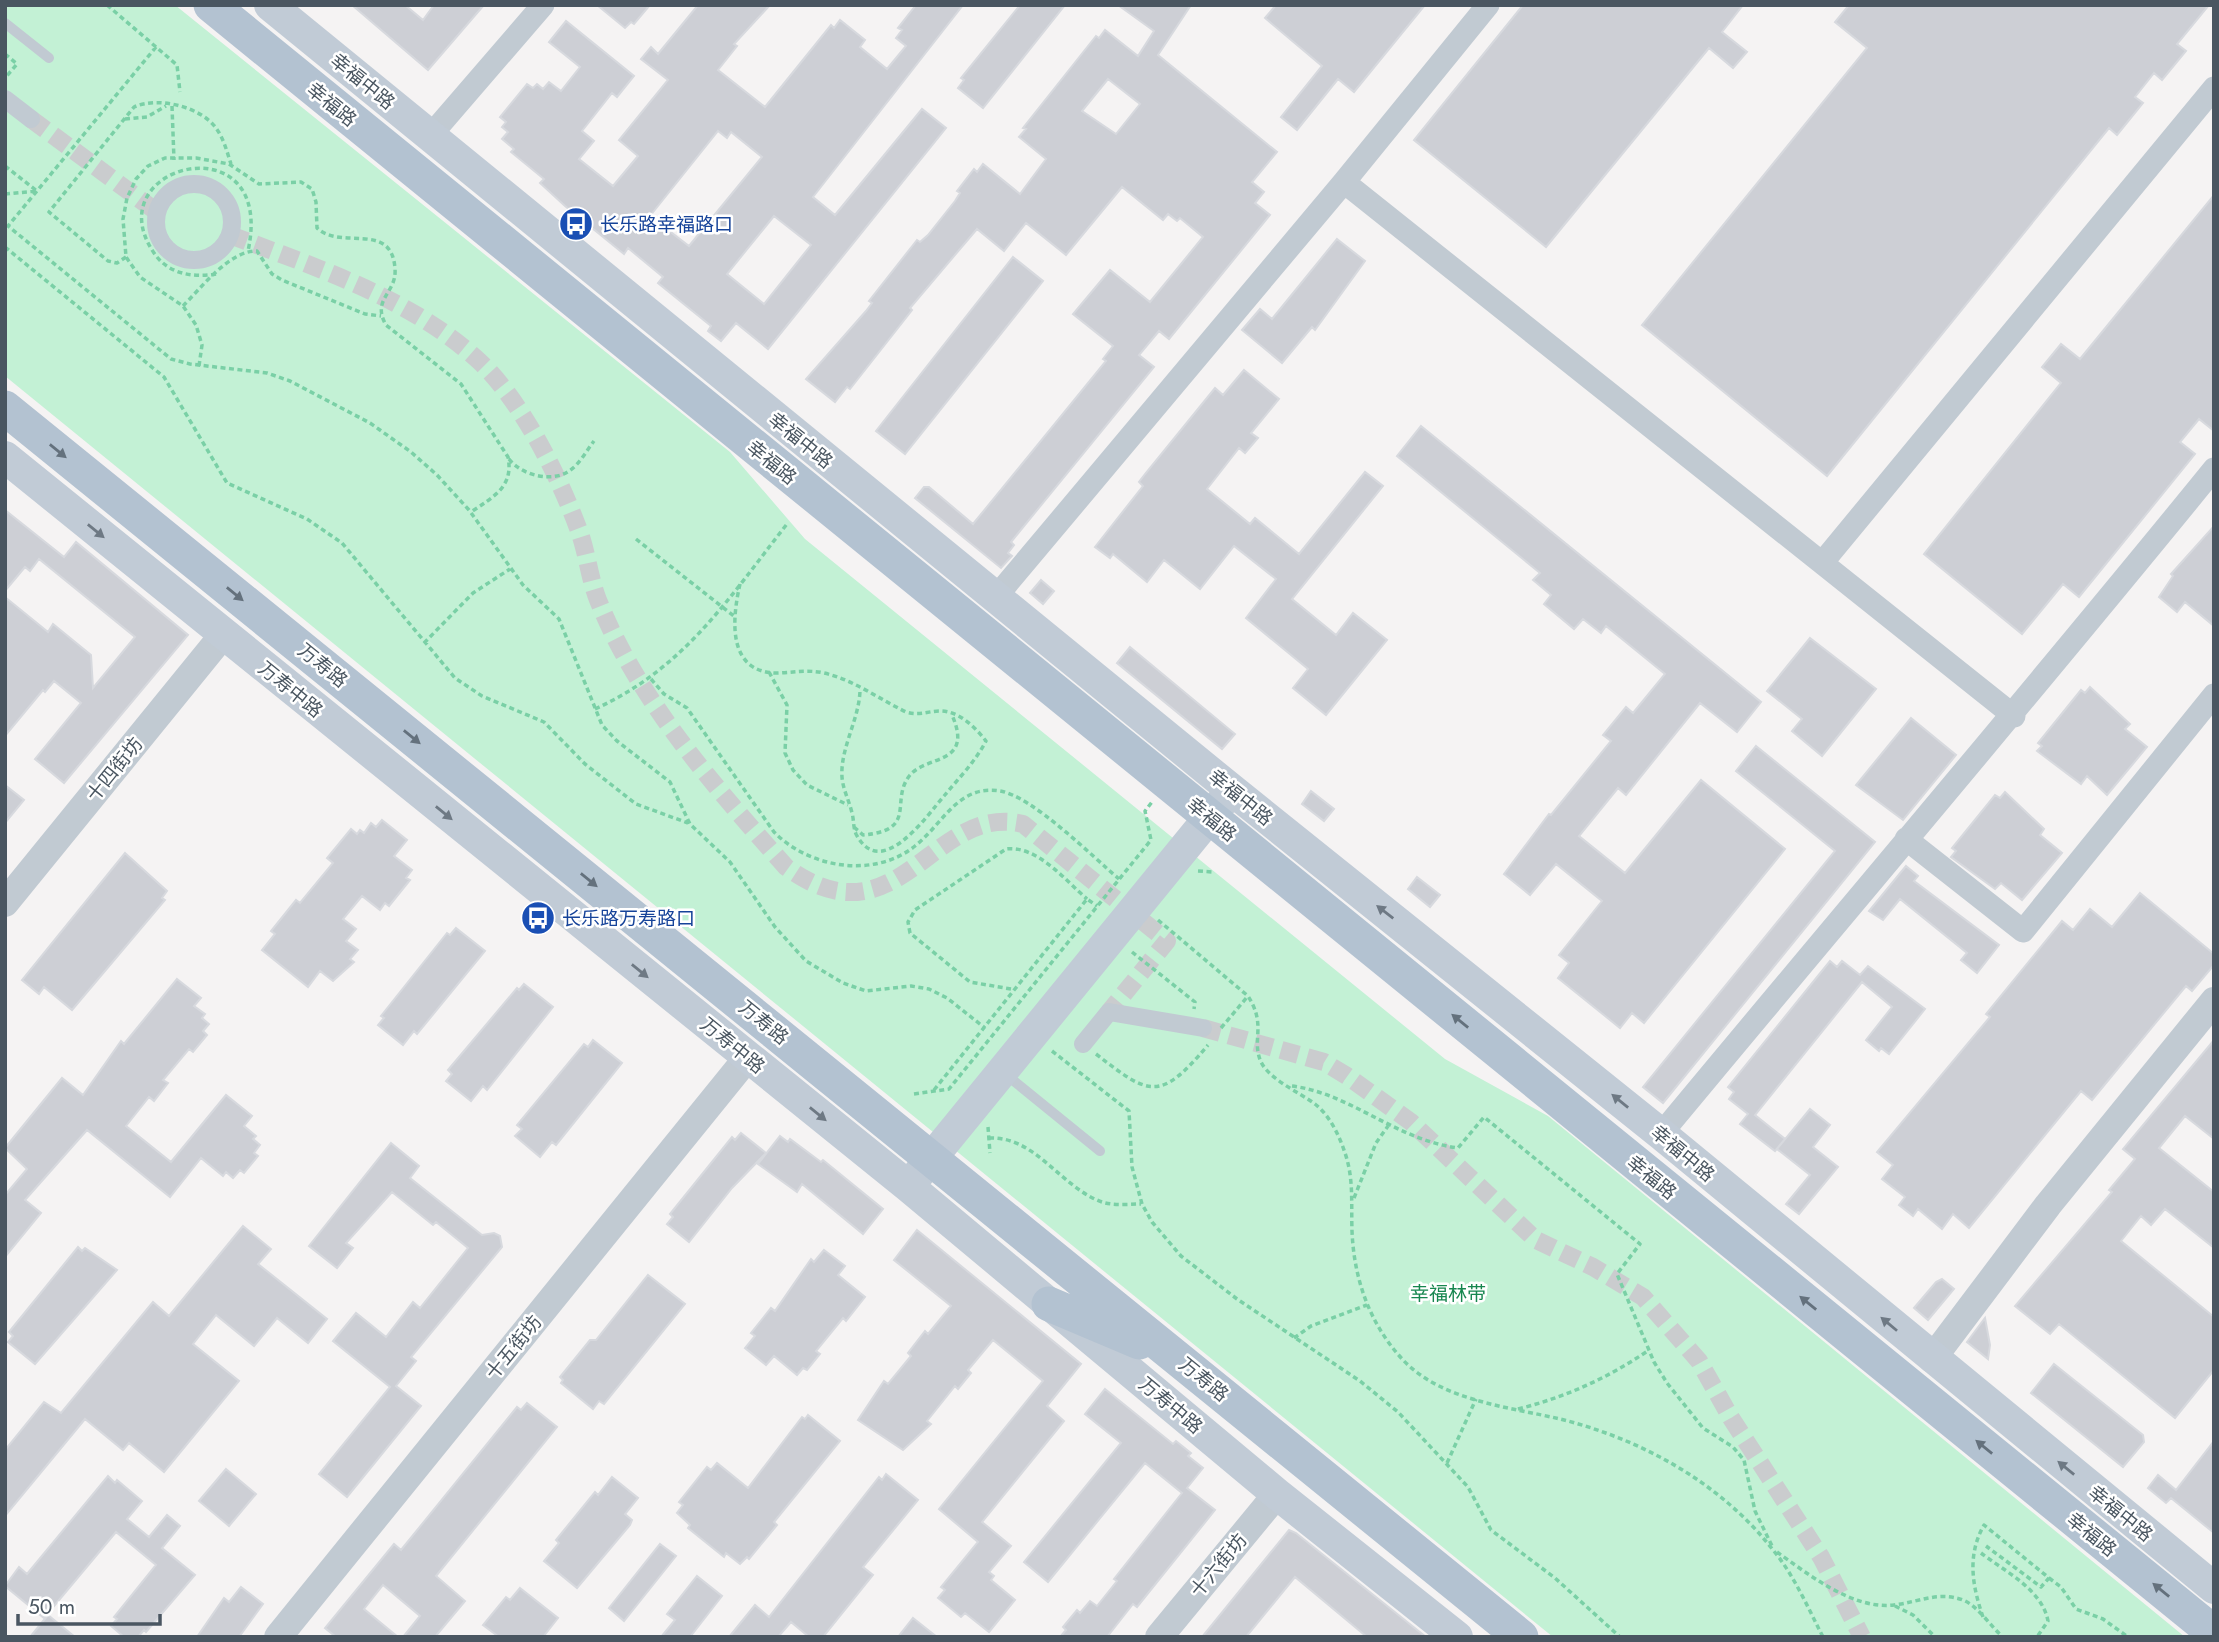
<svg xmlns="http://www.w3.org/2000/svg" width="2219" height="1642" font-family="Jost,'Noto Sans SC',sans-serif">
<rect width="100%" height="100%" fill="#f5f3f3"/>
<path fill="#c3f1d5" d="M5 5H175L730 452 805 539 1445 1059 1548 1116 2185 1637H1553L5 376Z"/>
<path fill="#cdcfd5" stroke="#d7d9de" stroke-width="2" fill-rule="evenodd" d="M352 5H405L423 20 434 5H484L428 70Z
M597 5H650L634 24 631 22 625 28Z
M698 5H770L734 44 737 46 718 70 765 107 831 25 834 28 840 20 865 40 860 47 887 69 906 46 896 38 902 30 898 28 916 5H963L813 197 835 215 922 109 946 128 768 349 736 323 721 341 708 331 711 326 658 283 663 277 628 248 624 254 565 206 540 183 544 179 511 152 514 149 502 139 508 132 502 127 506 122 500 117 527 84 533 88 537 84 543 89 549 82 561 91 580 67 549 42 566 21 634 76 617 97 612 93 582 131 594 141 579 159 613 186 638 156 619 140 668 80 641 59 651 47 658 54ZM718 131 727 138 731 132 762 157 689 246 650 216ZM774 216 811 245 764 304 727 274Z
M1020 5H1065L983 108 958 88 964 80 961 78Z
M1118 5H1191L1158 55 1277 152 1252 182 1264 192 1255 203 1270 215 1169 339 1159 331 1139 355 1154 367 1011 542 1014 545 1008 553 1012 556 1001 568 915 498 924 487H929L973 524 1106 361 1103 359 1113 346 1073 314 1110 270 1150 302 1203 237 1180 218 1177 221 1168 214 1163 220 1122 187 1066 255 1026 223 1004 251 977 229 910 308 912 310 850 389 847 387 835 402 806 379 866 311 872 303 869 301 917 240 920 242 928 235 955 201 960 193 957 191 974 169 977 172 983 164 1020 194 1046 159 1019 137 1026 129 1023 128 1096 36 1099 38 1105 30 1138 56 1154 31ZM1108 79 1140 104 1116 134 1082 111Z
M1276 5H1425L1354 92 1338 79 1297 130 1281 117 1322 66 1265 18Z
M1523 5H1743L1722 32 1747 52 1733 68 1709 48 1546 247 1414 140Z
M1849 5H2209L2177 44 2186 51 2162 80 2154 73 2135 97 2143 103 2117 135 2109 128 1827 476 1642 325 1867 48 1835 22Z
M2214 195V431L2199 419 2180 442 2195 454 2079 597 2063 584 2022 634 1924 554 2061 383 2042 367 2061 344 2080 359Z
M1337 239 1365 261 1315 330 1312 327 1282 363 1242 330 1260 309 1272 319Z
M1013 257 1043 281 905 454 876 431Z
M1244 370 1279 399 1251 433 1258 438 1245 453 1239 448 1207 489 1250 524 1255 518 1299 554 1365 472 1383 486 1292 599 1336 635 1353 613 1387 640 1326 715 1293 688 1308 669 1246 618 1276 579 1234 546 1200 589 1164 560 1147 582 1113 554 1110 558 1095 547 1143 486 1139 482 1145 474 1215 388 1223 395Z
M1421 426 1761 702 1737 732 1700 703 1626 795 1618 788 1579 836 1625 873 1701 780 1785 849 1644 1023 1632 1013 1620 1028 1558 978 1569 963 1559 955 1602 901 1556 864 1530 895 1504 874 1549 814 1551 815 1611 741 1603 735 1626 707 1633 713 1665 674 1606 626 1601 633 1583 619 1574 629 1544 604 1551 595 1533 580 1540 573 1397 456Z
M5 510 64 557 76 542 188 635 64 783 35 759 81 703 54 681 45 692 43 690 5 736V597L48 632 53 624 91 655 93 688 135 637 39 559 30 571 25 567 5 591Z
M2214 526V626L2185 602 2177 612 2159 597 2173 576 2171 574Z
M1041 580 1054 591 1043 604 1030 593Z
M1810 638 1876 689 1822 756 1792 731 1802 719 1767 691Z
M1130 647 1235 734 1222 749 1117 663Z
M2090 687 2130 724 2125 729 2147 747 2107 795 2087 776 2081 784 2037 751 2042 746 2038 743 2081 690 2085 693Z
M1911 718 1956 755 1903 820 1856 785Z
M1756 746 1875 842 1663 1103 1643 1087 1835 851 1736 771Z
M5 785 24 800 5 823Z
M1311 791 1334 809 1324 821 1302 804Z
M2005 792 2044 829 2040 835 2062 853 2022 900 2001 883 1995 889 1951 857 1956 851 1952 848 1995 795 2000 798Z
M382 820 407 840 394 856 412 870 406 878 410 880 389 906 385 903 380 910 362 896 343 919 356 929 346 941 358 950 350 959 354 962 333 981 320 971 308 987 262 950 275 934 271 931 296 900 300 903 333 863 327 858 351 829 357 834 360 830 364 833 371 823 376 827Z
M125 853 167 891 162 898 165 900 72 1010 44 987 39 994 22 980Z
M1906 866 1918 876 1914 881 1999 945 1977 973 1961 960 1967 953 1900 899 1883 920 1869 911Z
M1417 877 1440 895 1430 907 1408 889Z
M2140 893 2214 954V965L2192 991 2186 986 2092 1100 2081 1091 1969 1228 1953 1214 1942 1229 1918 1209 1913 1216 1899 1205 1905 1197 1882 1179 1893 1165 1877 1152 1990 1017 1986 1014 2062 921 2073 930 2090 909 2112 927Z
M456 928 485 951 417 1034 414 1031 403 1045 378 1025 384 1018 381 1016 447 933 450 935Z
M1830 961 1837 967 1842 961 1860 975 1868 966 1925 1009 1889 1054 1881 1048 1879 1051 1866 1040 1892 1007 1862 982 1755 1115 1785 1139 1775 1151 1740 1124 1748 1114 1729 1099 1734 1092 1728 1087Z
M177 979 201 998 194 1006 205 1014 202 1018 209 1024 203 1031 207 1035 193 1052 189 1049 163 1080 168 1083 154 1101 149 1097 126 1126 171 1162 226 1095 252 1116 244 1126 256 1136 253 1139 260 1145 254 1153 258 1156 244 1173 240 1170 233 1178 226 1172 223 1176 201 1158 170 1197 87 1130 25 1200 41 1213 5 1257V1195L27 1169 5 1148 62 1078 83 1095 121 1041 124 1044Z
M524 984 553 1007 487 1090 483 1086 471 1101 446 1081 452 1074 448 1070 517 988 519 990Z
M593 1040 622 1063 556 1145 552 1142 540 1157 515 1136 522 1129 517 1125 584 1044 588 1047Z
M2214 1040V1139L2185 1116 2159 1148 2214 1192V1248L2165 1209 2151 1225 2141 1216 2121 1241 2214 1317V1370L2175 1418 2059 1324 2050 1334 2015 1306 2112 1192 2109 1190 2135 1159 2123 1149Z
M1810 1109 1830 1125 1813 1147 1838 1167 1799 1214 1786 1204 1810 1175 1777 1149Z
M741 1133 766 1153 732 1188 689 1242 667 1224 673 1217 670 1214 732 1137 735 1140Z
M780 1136 788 1142 790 1139 821 1162 823 1160 883 1209 863 1234 802 1184 797 1192 758 1164Z
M391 1143 419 1166 410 1178 482 1235 494 1233 500 1236 502 1247 411 1357 416 1361 396 1386 421 1406 347 1497 319 1474 390 1387 333 1341 356 1313 386 1337 413 1302 420 1308 468 1248 436 1222 433 1225 392 1192 346 1243 353 1248 337 1268 309 1246Z
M243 1226 271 1249 258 1264 327 1319 308 1343 277 1318 254 1346 216 1315 193 1344 239 1381 164 1472 129 1443 123 1450 85 1419 5 1516V1450L44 1402 61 1413 153 1302 169 1316Z
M917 1230 1081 1364 1047 1406 1064 1421 982 1522 1011 1546 989 1572 994 1576 991 1580 1015 1600 989 1632 965 1613 961 1617 938 1598 945 1590 941 1587 978 1542 939 1509 1043 1381 993 1340 968 1370 971 1373 958 1389 955 1386 927 1421 931 1424 903 1450 858 1420 884 1381 888 1384 911 1356 908 1353 925 1331 928 1334 951 1306 894 1260Z
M78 1247 82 1251 85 1248 117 1270 35 1364 8 1342 13 1336 9 1332Z
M824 1250 845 1266 838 1275 865 1297 846 1321 843 1318 816 1351 820 1354 807 1370 803 1368 797 1375 774 1356 766 1365 745 1348 755 1336 751 1333 771 1308 775 1311 811 1259 814 1262Z
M648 1275 685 1304 604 1404 599 1401 593 1409 561 1383 563 1380 560 1377 590 1340H596Z
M1942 1279 1954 1289 1928 1320 1914 1308 1936 1282Z
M1985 1318 1990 1345 1988 1359 1967 1342Z
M2054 1364 2143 1435 2144 1442 2123 1467 2031 1393Z
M1105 1389 1173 1444 1176 1441 1191 1453 1188 1456 1203 1468 1187 1488 1215 1510 1137 1607 1133 1604 1107 1637H1060L1066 1630 1063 1627 1077 1610 1080 1613 1090 1601 1097 1606 1117 1581 1114 1579 1182 1493 1145 1463 1048 1582 1024 1562 1121 1443 1085 1414Z
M527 1403 557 1427 436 1576 465 1601 435 1637H403L420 1616 383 1585 364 1609 398 1637H336L325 1628 394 1544 401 1550 517 1407 521 1410Z
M808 1415 840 1441 774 1522 777 1525 749 1559 747 1557 740 1564 726 1553 724 1557 688 1528 690 1525 677 1513 683 1505 679 1502 707 1467 711 1470 717 1463 748 1488 802 1417 805 1419Z
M2214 1441V1533L2171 1498 2166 1503 2148 1488 2158 1475 2176 1490Z
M226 1469 256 1494 229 1526 199 1501Z
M886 1474 918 1500 863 1567 873 1575 823 1637H809L791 1622 778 1637H729L755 1605 769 1617 879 1477 882 1480Z
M108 1476 115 1483 117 1480 142 1501 127 1519 149 1537 167 1515 180 1526 162 1548 195 1575 146 1632 144 1630 138 1637H124L111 1626 117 1619 114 1617 156 1565 116 1532 44 1618 5 1586 19 1567 27 1574Z
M612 1477 638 1498 625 1514 632 1520 630 1525 577 1588 544 1561 559 1543 556 1540 595 1492 598 1495Z
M1289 1530 1296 1533 1426 1637H1367L1295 1577 1246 1637H1202Z
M660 1544 676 1556 624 1621 609 1608Z
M697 1576 722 1596 690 1637H661L675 1620 667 1614Z
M241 1587 263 1604 239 1637H197L224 1598 229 1602Z
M520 1588 558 1618 543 1637H499L483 1625 506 1597 510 1600Z
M48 1615 75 1637H30Z
M913 1618 937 1637H898Z"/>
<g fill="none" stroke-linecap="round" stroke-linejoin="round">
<path stroke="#caccce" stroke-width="18" stroke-dasharray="18 9" stroke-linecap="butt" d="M31 119 157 212
M230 235C315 267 411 298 479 361 521 400 558 474 578 528 587 551 589 577 598 600 638 700 715 787 786 867 899 949 932 802 1023 824L1167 941 1109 1012
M1203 1028 1324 1062 1347 1076 1411 1122 1536 1240 1593 1267 1643 1297 1699 1361 1731 1418 1821 1557 1862 1637"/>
<path stroke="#7ad0a6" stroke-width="3.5" stroke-dasharray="5 3.5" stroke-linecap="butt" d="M107 5 177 65 180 92
M156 47 8 226 171 359 190 364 267 373 290 381 370 423 411 452 437 475 469 510 523 585 559 619 602 725 617 741 670 782 690 824 730 862 775 927 806 961 843 983 866 991 911 986 929 989 947 998 985 1028
M5 54 17 64 5 78
M172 106 174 160
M125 119 147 117 166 106
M5 166 37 191
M5 194 37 191
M5 247 164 377 227 483 307 519 342 543 455 678 482 696 544 722 585 764 636 804 688 823
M126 257 117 263 108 261 49 212 134 107C158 96 201 107 216 128 224 139 227 152 231 164
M216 274C193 278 168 274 154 253 93 164 277 119 248 251
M183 306C201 288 230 250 257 251L272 274 282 280 365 314 381 316
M199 366 202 345 196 325 183 306 140 277 126 257 123 219 127 198 136 179 148 166 165 158H196L229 164 259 184 301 182 312 189 316 202 317 228C341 251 392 220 395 269 397 293 371 299 386 325L461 384 508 457C514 487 493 497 471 512
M509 459C521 475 552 483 569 471 579 465 587 450 594 441
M636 539 735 617
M740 584C732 619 727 671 775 673 792 673 806 669 824 673 854 680 879 699 906 712 919 716 928 711 940 711 959 711 975 727 986 741 975 762 958 779 944 796 926 817 881 882 856 834 853 827 854 820 852 813 849 800 843 790 842 777 840 748 860 718 860 689
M424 643 473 593 510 569
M769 672 787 705 785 753 793 770 807 785 848 805
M651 679 664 694 687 708 774 832C809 868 874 879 915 846 943 824 958 784 1000 791 1032 796 1092 856 1119 879
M595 709C685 668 728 599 787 524
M854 827 863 835C919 830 889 801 910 775 927 755 974 765 952 715
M1198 871 1212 872
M1158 920 1248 996C1267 1026 1251 1039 1261 1062 1270 1080 1299 1092 1315 1104 1330 1116 1339 1135 1345 1153 1354 1179 1351 1204 1352 1231 1354 1280 1370 1325 1404 1361 1443 1401 1509 1407 1560 1419 1641 1439 1721 1483 1773 1550 1794 1575 1808 1608 1823 1637
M1132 952 1195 1002 1194 1009
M1011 989 970 982 910 933 908 922 915 910 1006 849C1037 845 1065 880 1087 899
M1221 1028 1248 996
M1052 1051 1129 1111 1132 1167 1142 1204 1152 1222 1181 1256 1237 1299 1360 1381 1398 1412 1468 1487 1491 1530 1555 1578 1620 1637
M1096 1054C1150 1096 1160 1102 1208 1045
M1292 1086C1352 1094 1394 1139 1458 1148L1484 1117 1640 1244 1617 1274 1654 1362 1667 1383 1703 1428 1733 1447 1744 1460 1755 1511 1772 1546
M934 1090 1087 899 1097 906
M914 1094 949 1089 1151 840 1145 811 1152 802
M988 1127 990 1153
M989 1138C1036 1136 1060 1187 1102 1202 1114 1206 1129 1204 1141 1204
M1354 1198 1376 1143 1388 1126
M1294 1338 1311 1326 1367 1305
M1518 1409C1566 1397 1608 1378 1649 1350
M1447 1463 1476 1399
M1777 1552C1808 1574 1853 1610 1894 1605 1919 1602 1938 1591 1963 1600 1978 1606 1991 1627 2003 1637
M1981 1553C2004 1571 2042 1589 2048 1621L2037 1637
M2049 1578 2061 1587 2076 1609 2103 1619 2128 1637
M1895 1606 1913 1615 1935 1637
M1983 1617C1972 1585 1967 1555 1984 1525L2049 1578 2041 1587 1986 1546"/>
<path stroke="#c1cad2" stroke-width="10" d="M5 23 49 58
M1004 1073 1100 1151"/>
<path stroke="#c1cad2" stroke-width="18" d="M5 99 31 119
M156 222a38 38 0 1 1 76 0a38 38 0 1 1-76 0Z
M1083 1044 1109 1012 1203 1028"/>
<path stroke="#c1cad2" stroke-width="23" d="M430 136 543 5
M1344 182 2014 716
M1822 563 2214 88
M995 598 1344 182 1488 5
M1906 839 2023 931 2214 695
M1661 1134C1845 912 2032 693 2214 469"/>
<path stroke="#c1cad2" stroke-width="28" d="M5 903 223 635
M1932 1359 2048 1205 2214 1001
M278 1637 748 1057
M1159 1637 1277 1494"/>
<path stroke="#c1cbd6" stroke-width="32" d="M270 5 1232 790 1661 1134 2214 1588
M5 457 908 1186 1277 1494 1457 1637
M916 1177 1226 797"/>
<path stroke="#b3c2d1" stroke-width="35" d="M211 5 2214 1633
M5 408 1521 1637
M1049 1304 1139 1342"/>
</g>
<defs><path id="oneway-solid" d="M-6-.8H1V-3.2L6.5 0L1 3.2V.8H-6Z" transform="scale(1.75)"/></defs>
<g fill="#64717d">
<use href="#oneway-solid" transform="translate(58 451) rotate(39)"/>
<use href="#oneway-solid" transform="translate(235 594) rotate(39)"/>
<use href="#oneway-solid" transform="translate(412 737) rotate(39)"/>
<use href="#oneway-solid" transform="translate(589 880) rotate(39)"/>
<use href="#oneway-solid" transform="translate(1460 1021) rotate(-141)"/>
<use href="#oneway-solid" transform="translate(1808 1303) rotate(-141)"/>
<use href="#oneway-solid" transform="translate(1984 1447) rotate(-141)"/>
<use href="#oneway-solid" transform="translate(2161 1590) rotate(-141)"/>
</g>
<g fill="#6e7984">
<use href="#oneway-solid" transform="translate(96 531) rotate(39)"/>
<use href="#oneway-solid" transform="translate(444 813) rotate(39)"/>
<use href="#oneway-solid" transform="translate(1385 912) rotate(-142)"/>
<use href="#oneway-solid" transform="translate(640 971) rotate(39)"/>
<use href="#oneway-solid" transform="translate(1620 1101) rotate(-141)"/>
<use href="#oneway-solid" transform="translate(818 1114) rotate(39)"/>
<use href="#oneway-solid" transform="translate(1889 1324) rotate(-140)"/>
<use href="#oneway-solid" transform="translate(2066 1468) rotate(-141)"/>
</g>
<defs>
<g id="bus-disc" transform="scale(1.75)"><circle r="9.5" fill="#1a4fb4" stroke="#fff"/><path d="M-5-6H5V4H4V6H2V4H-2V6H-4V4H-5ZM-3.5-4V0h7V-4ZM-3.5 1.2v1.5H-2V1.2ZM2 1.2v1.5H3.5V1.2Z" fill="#fff"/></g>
</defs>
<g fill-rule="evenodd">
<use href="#bus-disc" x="576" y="224"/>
<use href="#bus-disc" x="538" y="918"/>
</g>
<g text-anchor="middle" stroke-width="5" stroke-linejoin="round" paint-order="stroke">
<g font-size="19" fill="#4a5661" stroke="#fff">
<text transform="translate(363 81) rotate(39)" y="7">幸福中路</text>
<text transform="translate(332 104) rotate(39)" y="7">幸福路</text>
<text transform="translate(801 440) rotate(39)" y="7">幸福中路</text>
<text transform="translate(772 462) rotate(39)" y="7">幸福路</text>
<text transform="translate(323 665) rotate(39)" y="7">万寿路</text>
<text transform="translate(291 689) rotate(39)" y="7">万寿中路</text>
<text transform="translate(114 769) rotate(-51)" y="7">十四街坊</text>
<text transform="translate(1241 797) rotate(39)" y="7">幸福中路</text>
<text transform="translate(1212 819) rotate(39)" y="7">幸福路</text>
<text transform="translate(764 1022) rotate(39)" y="7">万寿路</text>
<text transform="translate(733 1045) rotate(39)" y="7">万寿中路</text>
<text transform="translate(1683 1153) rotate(40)" y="7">幸福中路</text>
<text transform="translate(1652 1177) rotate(39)" y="7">幸福路</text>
<text transform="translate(513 1347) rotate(-51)" y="7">十五街坊</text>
<text transform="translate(1204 1379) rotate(39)" y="7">万寿路</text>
<text transform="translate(1171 1405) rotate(40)" y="7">万寿中路</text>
<text transform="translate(2121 1513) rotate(39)" y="7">幸福中路</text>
<text transform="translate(2092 1534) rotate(39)" y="7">幸福路</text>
<text transform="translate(1218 1565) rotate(-50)" y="7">十六街坊</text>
</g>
<g font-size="19" fill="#164399" stroke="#fff" text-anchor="start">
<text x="600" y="231">长乐路幸福路口</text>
<text x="562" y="925">长乐路万寿路口</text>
</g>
<g font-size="19" fill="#17864f" stroke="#fff">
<text x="1448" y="1300">幸福林带</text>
</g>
</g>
<rect width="2219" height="1642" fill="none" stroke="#4a5661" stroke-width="14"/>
<path d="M18 1614v10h142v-10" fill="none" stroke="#4a5661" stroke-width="3.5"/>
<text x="28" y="1614" font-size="21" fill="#4a5661" stroke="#ffffff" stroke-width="5" paint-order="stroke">50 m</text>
</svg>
